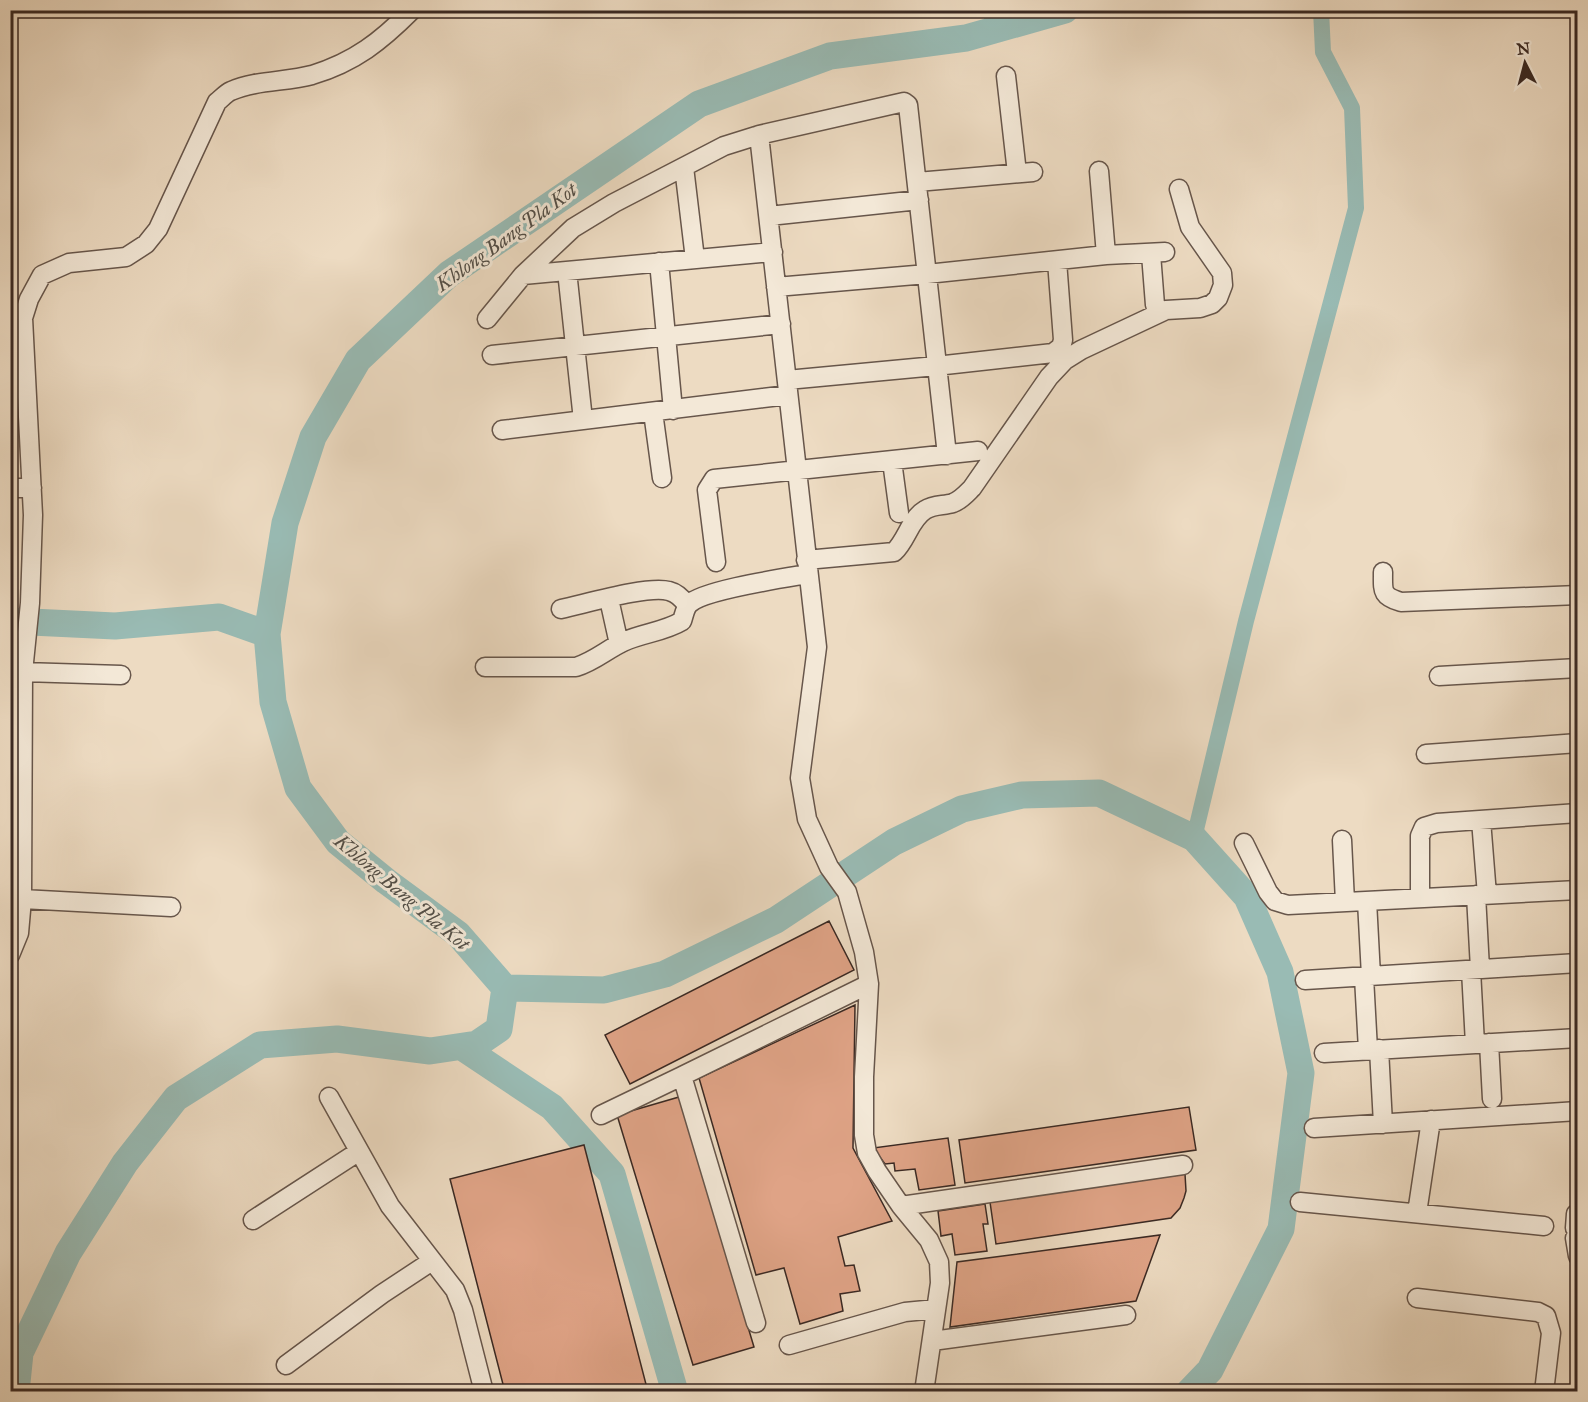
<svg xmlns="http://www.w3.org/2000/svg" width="1588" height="1402" font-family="'IM FELL Great Primer',serif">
<rect width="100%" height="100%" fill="#eddbc2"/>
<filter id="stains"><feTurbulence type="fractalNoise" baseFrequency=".00333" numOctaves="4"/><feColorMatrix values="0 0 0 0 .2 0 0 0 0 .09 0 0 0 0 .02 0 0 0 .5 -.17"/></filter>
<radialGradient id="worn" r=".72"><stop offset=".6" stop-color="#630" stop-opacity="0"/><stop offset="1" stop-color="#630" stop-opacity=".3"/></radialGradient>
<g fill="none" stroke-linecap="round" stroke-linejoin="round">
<path stroke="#99bbb4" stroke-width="16" d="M991 31 993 10
M1194 838 1246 621 1356 208 1352 108 1323 52 1321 10"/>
<path stroke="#99bbb4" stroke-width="27" d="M10 621 115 626 219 617 267 634
M505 988 604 990 665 974 776 920 894 842 962 809 1022 795 1099 793 1194 838 1247 897 1280 972 1301 1073 1281 1229 1210 1370 1189 1392
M462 1047 552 1107 612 1174 675 1392
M16 1392 20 1353 68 1253 125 1163 176 1098 260 1045 337 1039 430 1051 477 1044 499 1029 505 988 458 934 386 881 338 842 298 788 273 702 267 634 285 523 313 437 358 360 449 274 699 104 830 56 966 38 1065 10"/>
</g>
<path fill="#dfa386" stroke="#3a2923" stroke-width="1.5" d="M829 921 854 970 630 1084 605 1035Z
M855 1005 853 1148 892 1221 838 1237 845 1266 854 1265 860 1291 840 1294 843 1311 800 1324 784 1268 756 1275 699 1078Z
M679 1097 754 1347 693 1365 617 1115Z
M1189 1107 1196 1150 965 1183 959 1140Z
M948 1138 955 1185 919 1190 915 1169 895 1171 894 1163 885 1164 873 1148Z
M584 1145 648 1392H505L450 1179Z
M1185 1174 1186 1191 1184 1198 1180 1208 1171 1218 996 1244 990 1202Z
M985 1204 988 1224H983L987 1251 955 1255 952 1234 941 1236 938 1211Z
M1160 1235 1136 1301 950 1327 957 1262Z"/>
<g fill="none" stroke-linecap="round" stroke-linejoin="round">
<g stroke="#67564b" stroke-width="21">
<path id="minor" d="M1006 76 1017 173
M759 135 817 647 800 778 807 819 829 867 847 892 864 952 869 984 864 1077V1135L867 1153 877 1171 901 1206 929 1240 939 1262 940 1283 924 1392
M684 167 695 259
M1099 171 1106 255
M917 182 1033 172
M769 216 919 200
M1151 254 1155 305
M659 262 673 410
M567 271 583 420
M523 275 773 252
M776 287 927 274 1106 255 1165 252
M487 319 523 275 573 228 614 203 724 146 759 135 904 102 908 105 947 455
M492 355 781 324
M787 380 936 366 1053 353 1061 347 1063 340 1057 261
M653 412 662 478
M502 430 788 395
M892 461 899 513
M10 488H32
M806 560 894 552C907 540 910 519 925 510 934 504 944 506 953 503 961 500 966 494 972 488L1049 377 1065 360 1081 350 1166 310 1200 308 1212 304 1218 298 1223 285 1222 273 1190 227 1179 189
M716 562 707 490 714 479 978 451
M1383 572C1383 591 1381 596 1401 602L1578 595
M609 599 619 644
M561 609C585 604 648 585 669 591 677 593 682 598 687 605
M485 667H576C595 661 606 650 623 642 642 633 664 632 682 621 684 615 685 608 689 604 703 590 785 578 808 574
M23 672 121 675
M1439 676 1578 668
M1426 754 1578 743
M1481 820 1487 895
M1342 840 1345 902
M1244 843 1268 892 1275 901 1288 905 1578 890
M1476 895 1480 969
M1420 898V836L1424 827 1437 823 1578 813
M22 899 171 907
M1367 901 1371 976
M10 955 19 933 22 899 23 672 30 603 33 515 23 318 29 299 42 275 69 263 126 257 146 244 158 229 217 102C221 99 226 93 231 91 256 80 286 82 312 75 355 62 381 41 412 10
M1471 970 1475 1044
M1364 977 1368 1050
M1305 980 1578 963
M1489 1043 1492 1099
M1379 1049 1383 1124
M1324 1053 1578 1038
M329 1097 390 1206 455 1290 463 1310 484 1392
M601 1115 682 1076
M1314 1128 1578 1111
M1300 1202 1544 1226
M901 1206 1183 1165
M1417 1213 1431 1120
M253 1220 358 1152
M1575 1228 1576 1214 1578 1213
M1575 1238 1578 1256
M1417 1298 1538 1312 1546 1316 1551 1333 1544 1392
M756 1323 682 1076 869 984
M932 1341 1126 1315
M789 1345 905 1312 936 1309
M286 1365 382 1294 432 1261"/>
</g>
<use href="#minor" stroke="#f3e8d7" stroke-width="18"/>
</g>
<g text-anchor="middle" stroke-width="6" stroke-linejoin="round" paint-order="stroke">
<g font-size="20" font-style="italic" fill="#524e47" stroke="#f3e8d7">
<text transform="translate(506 237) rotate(-36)" y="7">Khlong Bang Pla Kot</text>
<text transform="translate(402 892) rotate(40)" y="7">Khlong Bang Pla Kot</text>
</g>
</g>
<rect width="1588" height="1402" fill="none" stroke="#eddbc2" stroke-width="36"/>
<rect x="12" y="12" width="1564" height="1378" fill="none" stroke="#3a2923" stroke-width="3"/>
<rect x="18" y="18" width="1552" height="1366" fill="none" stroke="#3a2923" stroke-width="1.5"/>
<g transform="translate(1525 63) rotate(354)" stroke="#f3e8d7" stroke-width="4.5" paint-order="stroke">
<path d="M0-4.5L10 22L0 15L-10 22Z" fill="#3a2923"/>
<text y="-9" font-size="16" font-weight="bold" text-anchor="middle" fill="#3a2923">N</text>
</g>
<rect width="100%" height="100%" filter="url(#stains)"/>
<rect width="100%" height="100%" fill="url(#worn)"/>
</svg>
